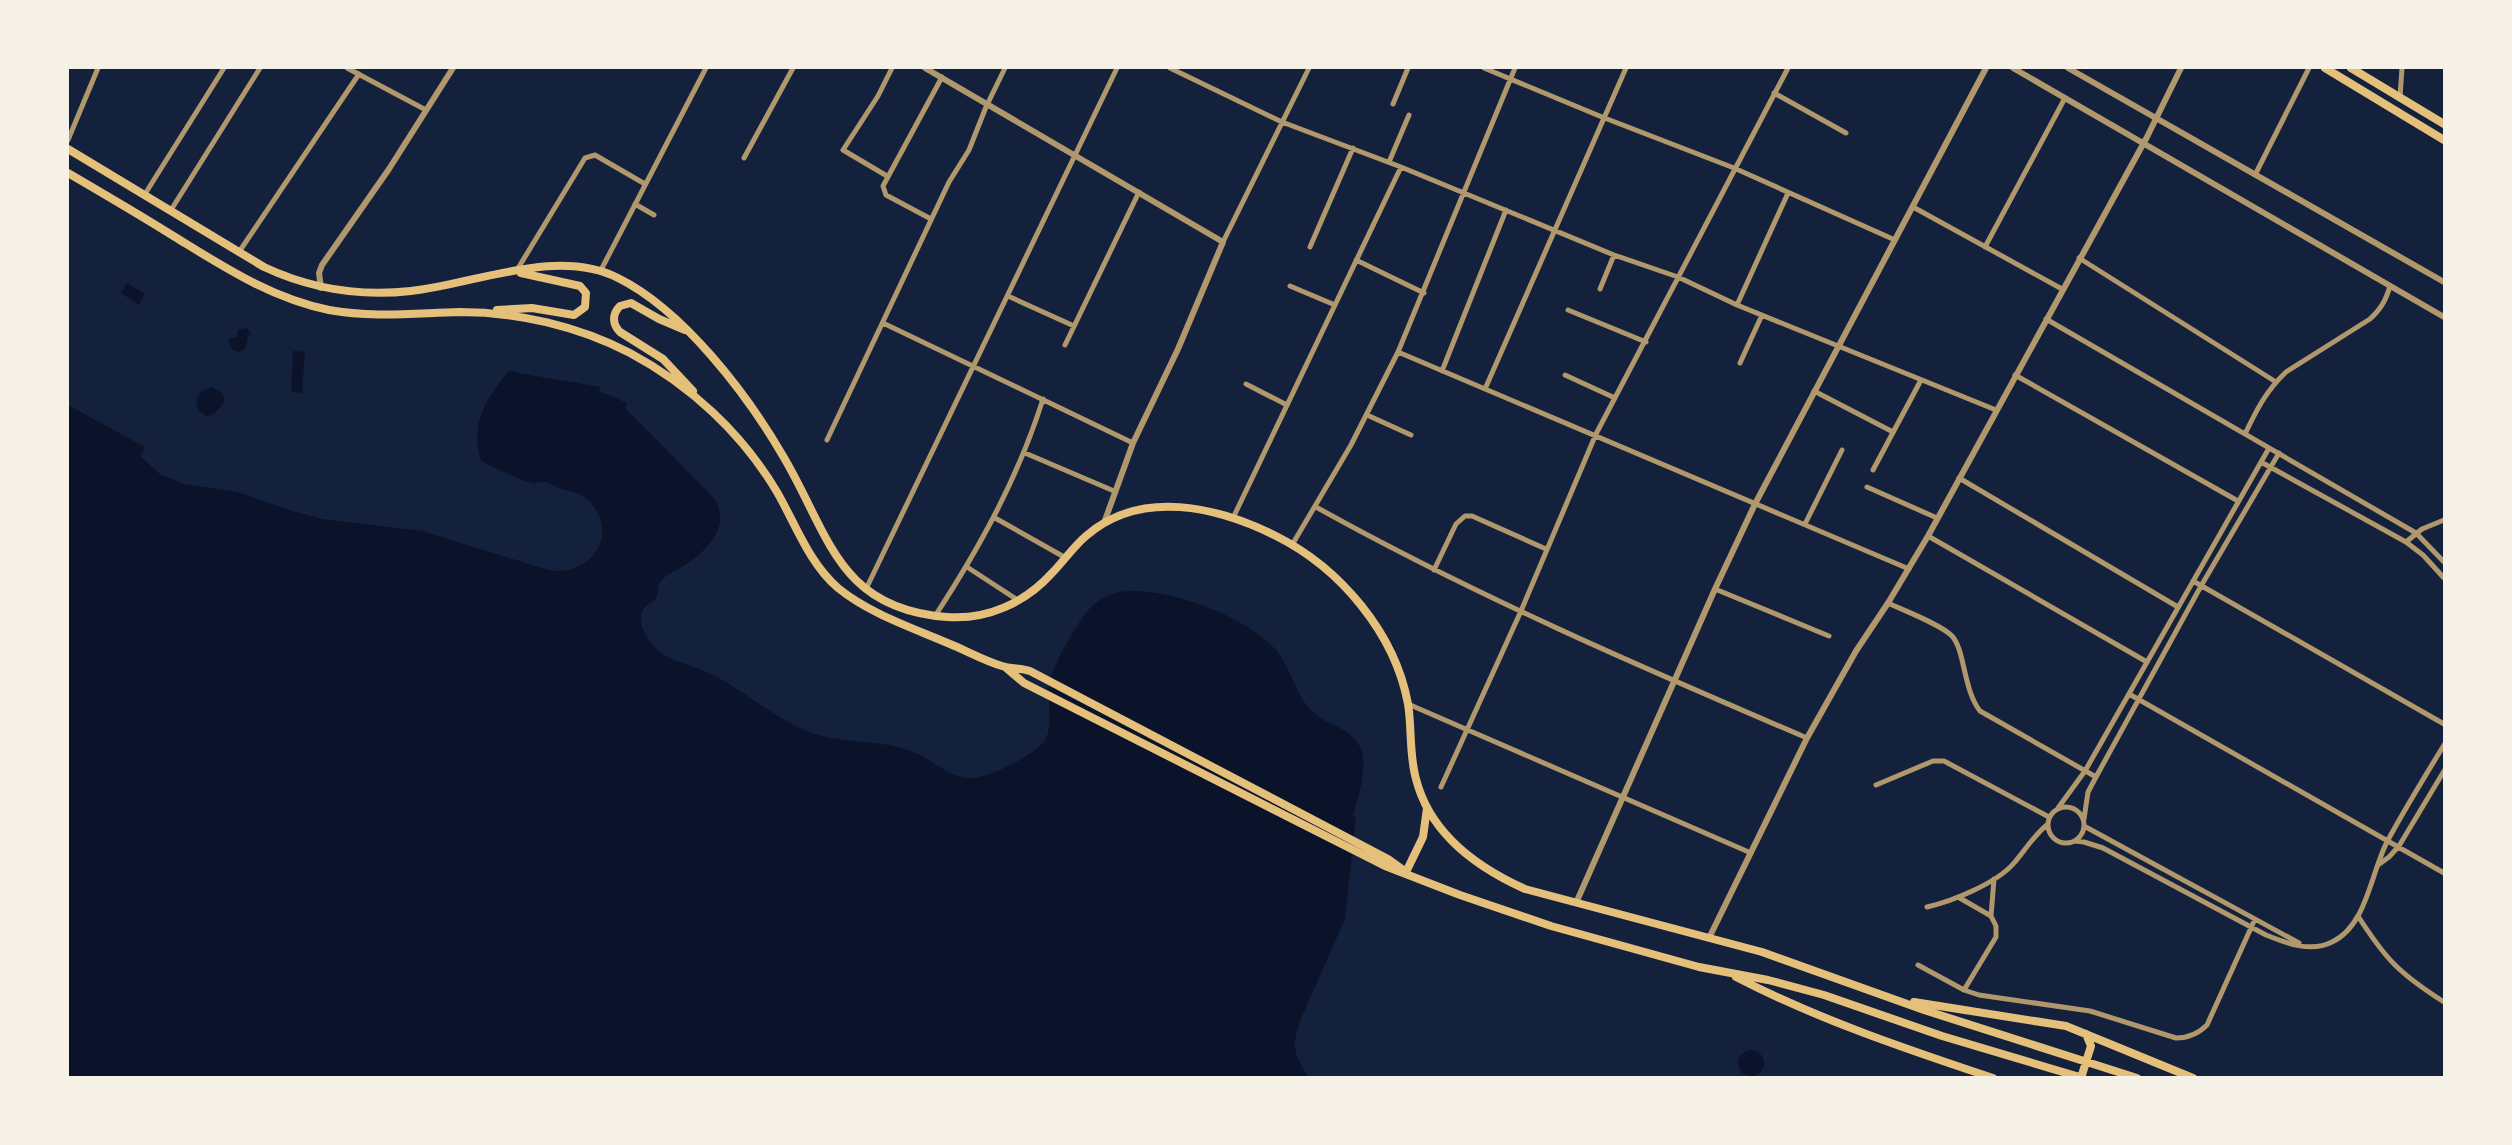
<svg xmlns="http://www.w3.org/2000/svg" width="2512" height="1145" font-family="Montserrat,sans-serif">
<rect width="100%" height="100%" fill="#14213d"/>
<path fill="#0b132b" d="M127 283 145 294 139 305 121 293Z
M247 328 251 334 248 336 246 348 239 352 233 350 229 344V338L237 337 238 330Z
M293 351 305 352 302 393 291 392Z
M510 370 518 373 600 387 599 391 627 403 625 408 713 497C734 525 706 552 682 567 676 571 667 574 662 580 657 586 659 590 657 596 655 601 652 601 648 604 634 615 643 634 653 645 667 662 692 664 711 674 746 691 775 720 812 733 844 744 879 739 911 751 931 758 948 777 969 778 987 779 1032 756 1043 743 1054 730 1047 702 1049 686 1052 665 1079 618 1094 604 1100 599 1108 595 1115 593 1159 582 1249 617 1277 651 1292 670 1295 695 1313 712 1329 727 1355 728 1362 752 1367 772 1358 796 1353 816L1356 817 1345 919 1300 1021 1294 1043 1297 1057 1308 1077H68V405L145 447 140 456 160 474 184 484 238 492 292 511 323 519 422 531 548 570C586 577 618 541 594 507 585 493 573 492 558 488 554 486 550 483 545 482 540 481 537 484 532 483 515 478 497 469 481 461 469 425 487 396 510 370Z
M212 387 223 394 225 402 214 414 207 417 199 411C193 399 199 390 212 387Z
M1738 1063a13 13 0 1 1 26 0a13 13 0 1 1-26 0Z"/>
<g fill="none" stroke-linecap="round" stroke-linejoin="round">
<path stroke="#b1986c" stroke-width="5" d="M347 68 426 110
M1170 68 1282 122 1401 167 1614 255 1678 277 1737 305 1996 410
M1484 68 1602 117 1734 168 1895 240
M1774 93 1846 133
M2400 97 2402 68
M1393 104 1408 68
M68 140 98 68
M744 158 793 68
M1389 162 1409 115
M2255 175 2309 68
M887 176 843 150 878 96 892 68
M145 194 224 68
M635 204 654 215
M1913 207 2062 289
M171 210 260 68
M931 219 886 195 883 186 942 77
M1223 242 1309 68
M1310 247 1353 148
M1985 247 2065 98
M239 252 359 74
M2079 258 2276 382
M1356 260 1424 293
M517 270 585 158 595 155 645 184
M601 270 706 68
M1290 286 1335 305
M1600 289 1614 255
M1008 296 1074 326
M1737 305 1788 193
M1568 310 1646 342
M2046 319 2416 533 2444 562
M883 323 1133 443
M1065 345 1139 192
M1398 352 1909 569
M1740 363 1762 315
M1442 371 1506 210
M1565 375 1615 398
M2015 375 2238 501
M1246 384 1287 405
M1485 389 1626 68
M1814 391 1893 432
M1367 415 1411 435
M2245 434C2257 409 2266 391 2286 372L2370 319C2381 309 2386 300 2390 286
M827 440 949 182 969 150 986 107 1005 68
M1025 453 1114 491
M2261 462 2406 542 2423 555 2444 578
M1873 470 1921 380
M1959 478 2178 607
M1867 487 1937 518
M1316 507C1474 595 1641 667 1807 738
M995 518 1066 558
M1233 518 1401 167
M1805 524 1842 450
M1928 536 2147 662
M2406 542 2422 529 2444 520
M1292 545 1351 445 1398 352 1515 68
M967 567 1019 601
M1434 570 1456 524 1465 516H1472L1546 549
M2193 581 2444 724
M866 589 1117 68
M1715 589 1829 636
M1888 603C1903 610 1942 625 1952 636 1965 650 1963 689 1980 711L2096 777
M935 616C980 547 1018 478 1043 399
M2129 694 2444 873
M1408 704 1751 853
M1876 785 1933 761H1944L2049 817
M1441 787 1521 611 1596 434 1788 68
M2048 825a18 18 0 1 1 36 0a18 18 0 1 1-36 0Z
M2058 808 2085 771 2269 448
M2084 819 2088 792 2096 777 2201 586 2279 453
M2084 826 2299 943
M2075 841 2084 842 2103 848 2266 935C2286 943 2311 953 2332 942 2367 926 2371 871 2388 840 2406 807 2425 776 2444 745
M2378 865 2389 857 2399 846 2444 771
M1958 897 1991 916
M1927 907C1953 901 1997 883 2014 863 2026 849 2034 835 2048 824
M2358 916C2386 960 2400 974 2444 1002
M1918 965 1964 990 1979 995 2090 1011 2176 1038C2189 1038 2198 1034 2207 1025L2255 919
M1964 990 1996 937V926L1991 916 1994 879"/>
<path stroke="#b1986c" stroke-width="6" d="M925 68 1223 242 1178 349 1133 443 1104 523
M2013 68 2444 317
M2068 68 2444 282
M321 288 319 273 322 265 389 169 453 68
M1576 903 1715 589 1755 504 1986 68
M1709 938 1807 738 1856 651 1888 603 1928 536 2147 137 2181 68"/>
<path stroke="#e5c07b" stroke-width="8" d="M2325 68 2444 140
M2351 68 2444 124"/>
<path stroke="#e5c07b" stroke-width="8" d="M68 149 264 267C311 289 358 297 411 291 475 284 557 247 618 278 683 310 747 394 783 456 829 533 837 609 947 617 987 620 1025 603 1052 573 1064 561 1073 547 1086 536 1141 488 1218 507 1276 536 1340 568 1395 633 1408 704 1412 728 1409 754 1416 779 1430 834 1476 867 1525 889L1762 952 1924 1010 2137 1078
M68 173C104 194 140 215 175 237 224 267 271 298 329 310 372 318 416 313 459 312 518 312 578 326 630 353 690 385 742 433 777 492 796 525 809 563 838 588 870 614 913 628 950 644 967 651 985 661 1002 666 1011 669 1021 668 1030 671L1388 859 1406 872
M497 310 532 308 574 315 585 307 586 293 580 286 521 273
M685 330 659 319 631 303 620 306C612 314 612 324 620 332L663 359 693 391
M1005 667 1024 683 1385 866 1460 895 1551 926 1699 967 1768 980 1824 995 1942 1036 2083 1078
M1406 872 1423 837 1427 808
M1736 977C1817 1019 1906 1049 1993 1078
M1914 1002 2066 1026 2193 1078
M2081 1078 2091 1046 2086 1034"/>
</g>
<rect width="2512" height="1145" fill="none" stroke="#f6f1e7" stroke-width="138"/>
</svg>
